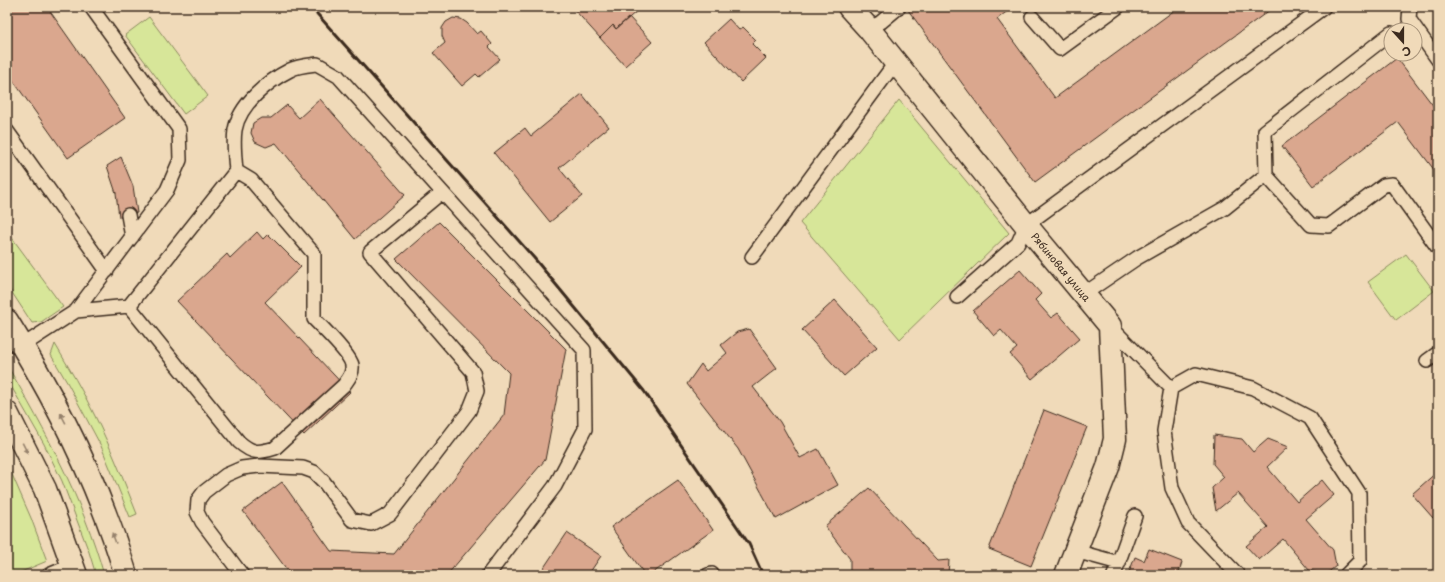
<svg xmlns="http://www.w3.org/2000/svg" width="1445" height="582" font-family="'Playpen Sans',sans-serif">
<rect width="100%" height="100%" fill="#f0dab9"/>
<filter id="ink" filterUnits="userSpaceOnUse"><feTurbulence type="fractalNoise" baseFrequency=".025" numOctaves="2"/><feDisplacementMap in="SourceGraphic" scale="8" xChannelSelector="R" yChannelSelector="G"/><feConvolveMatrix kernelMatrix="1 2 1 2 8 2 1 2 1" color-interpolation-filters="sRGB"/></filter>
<g filter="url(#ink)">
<path fill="#d7e699" stroke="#89885c" d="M149 17 208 96 184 114 125 35Z
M899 100 1009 233 900 339 800 223Z
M7 231 63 307 41 322 32 323 7 285Z
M1406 254 1434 291 1396 320 1368 282Z
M55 344C69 368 83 391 95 416 111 448 124 481 137 514L130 517 101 446 68 384 51 355Z
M7 365C46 432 83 500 104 575H96L89 552 62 481 44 444 7 379Z
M7 463 31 518 47 561 14 575H7Z"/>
<path fill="#daa78e" stroke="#3b2a1e" d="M7 7H47L125 118 68 158 7 72Z
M572 7H634L637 11 616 29 613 25 600 38Z
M912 7H1013L997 19 1055 98 1179 7H1274L1035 182 908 10Z
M629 17 652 42 625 66 600 38 613 25 616 29Z
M453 18 461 19 467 23 477 34 481 31 492 44 489 47 500 59 479 77 476 74 462 86 433 53 445 43 442 36V28L446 22Z
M729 19 739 30 743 27 756 40 752 44 766 58 741 82 704 42Z
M1397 58 1435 108 1438 106V175L1398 122 1313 186 1282 146Z
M582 94 609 127 559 168 582 196 550 222 494 153 525 128 531 136Z
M320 99 405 195 355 239 276 143 266 147 255 142 251 133 253 123 261 118H271L287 105 299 118Z
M121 157 133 186 137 213 119 217 116 193 107 166Z
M439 222 566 349 545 460 447 575H291L243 511 282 482 331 551 394 554 504 415 509 373 396 259Z
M257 232 263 239 268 234 301 267 265 302 350 392 304 435 177 301 227 254 230 258Z
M1020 270 1041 294 1035 300 1051 318 1058 313 1080 338 1032 379 1010 354 1017 348 1001 330 994 336 973 311Z
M835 300 877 347 844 376 802 330Z
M749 329 777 368 753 387 780 422 800 458 818 449 838 485 776 519 738 449 687 384 701 364 706 371 727 353 721 345 737 332Z
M1044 410 1087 427 1031 566 989 549Z
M1214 435 1242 439 1253 452 1268 439 1288 447 1267 467 1297 502 1322 480 1334 495 1306 519 1333 550 1336 566 1325 575 1309 570 1283 539 1259 560 1246 546 1268 527 1238 493 1216 511 1212 488 1224 477 1213 464Z
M1438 471V513L1433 518 1412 494Z
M678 480 713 530 650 575H645L611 527Z
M869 488 938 561 949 560 948 575H850V559L825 526Z
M567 533 601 556 588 575H539Z
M1149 549 1182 562 1179 572 1186 575H1128L1135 557 1144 561Z"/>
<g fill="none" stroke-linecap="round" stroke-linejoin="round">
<g stroke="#3b2a1e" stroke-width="16">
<path id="service" d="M1410 7 1409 19 1438 60
M1032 17 1060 49 1118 7
M869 29 881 22 899 7
M7 131 107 271
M1266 175 1311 225 1329 226 1384 185 1392 184 1438 248
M128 215 132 237
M752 257 895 63
M1084 294 1137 258 1225 208 1266 175 1265 131 1391 33
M957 297 1018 243 1026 225 1324 7
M129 306 236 171C235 158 233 143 235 130 239 105 268 81 290 70 297 66 309 65 317 64L338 76 584 350 585 429 555 486 488 575
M76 311 167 190 180 160 179 129 91 7
M1110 326 1171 388 1164 431 1172 488 1188 523 1238 575
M22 346 76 311 129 306 239 442C253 454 258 453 275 448L344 385C348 379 353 374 352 365 351 356 322 327 314 319V254L251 180 236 171
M1427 361 1438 353
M1171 388 1196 374 1253 388 1310 418 1359 493 1360 561 1346 575
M1075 551 1119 563
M49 575 73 565
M242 575 202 522 197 512 198 500 204 492 226 475 242 468 259 466 303 468 314 472 324 482 352 520 371 524 390 514 469 411 477 391 473 372 370 252 442 192
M708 575 712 574
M1114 575 1135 516"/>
</g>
<g stroke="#3b2a1e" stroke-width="25">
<path id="minor" d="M849 7 869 29 1026 225 1110 326 1115 439 1108 467 1066 575
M7 321C58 402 99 484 126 575
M7 413 45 489 76 575"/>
</g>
<use href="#service" stroke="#f0dab9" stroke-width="13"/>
<use href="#minor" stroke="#f0dab9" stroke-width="22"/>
<path stroke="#3b2a1e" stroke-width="3" d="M311 7 534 258 644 391 749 544 763 575"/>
</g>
<defs><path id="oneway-solid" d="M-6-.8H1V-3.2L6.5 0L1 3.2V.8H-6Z"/></defs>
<g fill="#96826c">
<use href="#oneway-solid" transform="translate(63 418) rotate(-118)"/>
<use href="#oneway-solid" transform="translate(25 448) rotate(63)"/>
<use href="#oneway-solid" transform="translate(114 538) rotate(-110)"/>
</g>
</g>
<g text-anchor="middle" stroke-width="3" stroke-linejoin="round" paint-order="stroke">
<g font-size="10" fill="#3b2a1e" stroke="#f0dab9">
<text transform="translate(1061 267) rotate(50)" y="4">Рябиновая улица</text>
</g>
</g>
<rect width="1445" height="582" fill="none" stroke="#f0dab9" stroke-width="24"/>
<rect x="12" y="12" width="1421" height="558" fill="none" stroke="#3b2a1e" stroke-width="1.5" filter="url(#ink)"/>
<g transform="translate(1403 42) rotate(159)"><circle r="19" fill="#f0dab9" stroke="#a8947b"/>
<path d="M0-3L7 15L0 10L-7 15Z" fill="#3b2a1e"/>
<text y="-6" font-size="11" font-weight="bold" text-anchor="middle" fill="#3b2a1e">С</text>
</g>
</svg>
